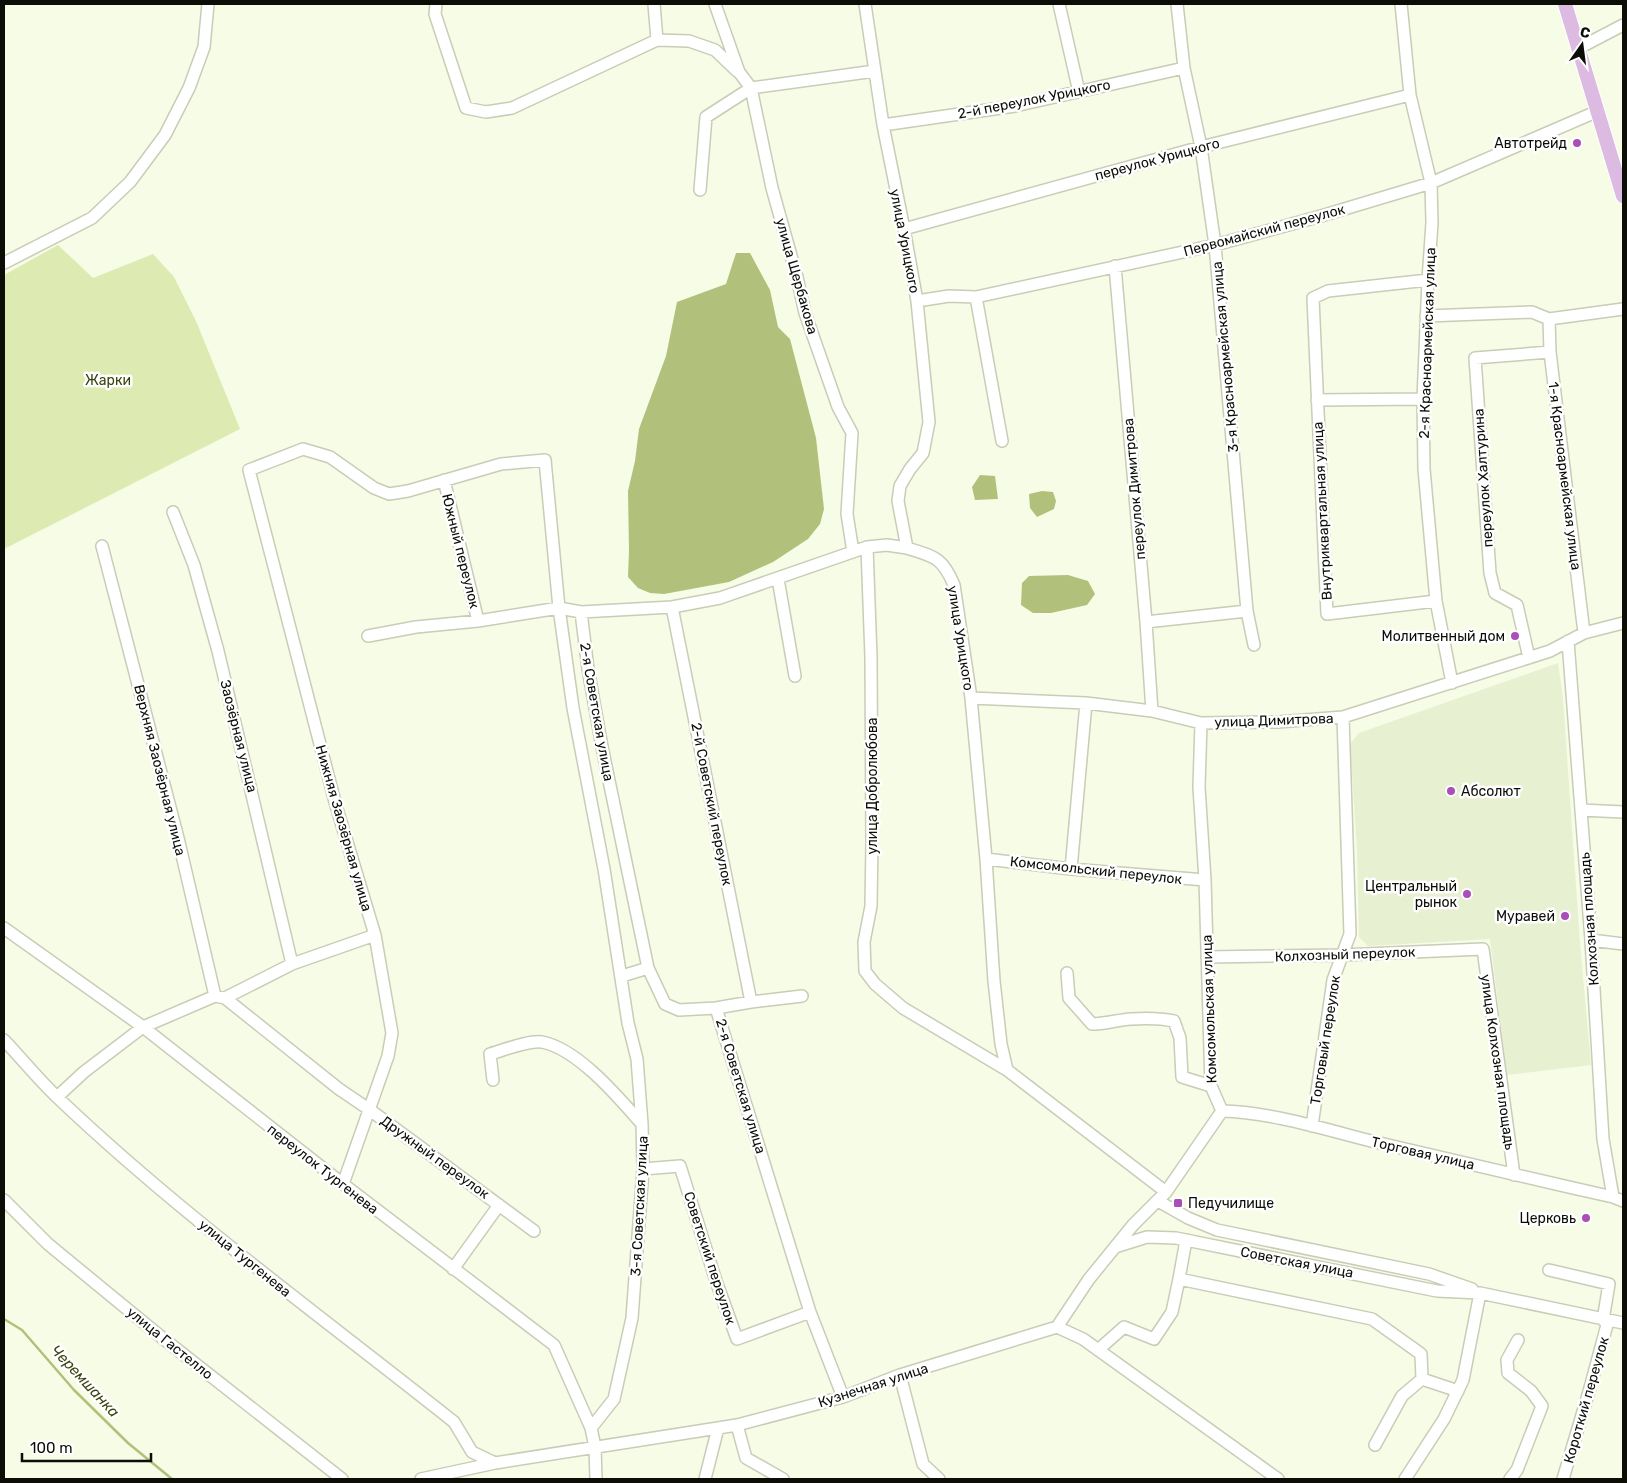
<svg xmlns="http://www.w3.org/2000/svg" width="1627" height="1483" font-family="Rubik,sans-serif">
<rect width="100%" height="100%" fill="#f6fce5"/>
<path fill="#e8f0d2" d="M1558 663 1563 698 1580 943 1591 1065 1507 1075 1490 939 1368 946 1359 937 1357 850 1350 744 1359 733Z"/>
<path fill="#ddebb3" d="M58 245 93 278 153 254 174 277 196 321 240 429 4 549V275Z"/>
<path fill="#b1c17b" d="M736 253H750L770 290 778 327 790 339 816 438 824 509 820 524 808 539 773 562 729 582 664 594 650 593 638 588 628 577 629 551 628 491 635 461 639 429 666 356 677 302 726 284Z
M980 475 995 476 998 499 975 500 972 487Z
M1042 491 1053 492 1056 501 1054 509 1037 517 1030 508 1029 494Z
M1068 575 1088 581 1095 594 1087 605 1051 613H1033L1021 605 1022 583 1029 576Z"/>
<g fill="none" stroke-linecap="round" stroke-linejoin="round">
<path stroke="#b1c17b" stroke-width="2.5" d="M4 1319 22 1330 74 1390 128 1443 172 1479"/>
<g stroke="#c7cdb7" stroke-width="14">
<path id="minor" d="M436 4 435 14 466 108 486 112 512 108 657 40 689 41 715 50 737 71
M654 4 657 40
M715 4 739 72 751 88 772 188 797 277 805 313 838 407 852 433 847 514 853 552
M865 4 883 125 904 229 917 301 929 422 923 453 910 469 900 486 898 501 907 548C935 557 942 557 954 585L971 698 986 859 994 981 1001 1044 1007 1070
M1059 4 1079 92
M1401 4 1410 95 1431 183 1432 223 1428 280 1423 399 1424 469 1436 601 1452 683
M1579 48 1623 25
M883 125 1015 106 1184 68
M700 190 706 117 751 88 875 71
M904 229 1201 147 1410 95
M4 263 92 218 130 182 165 135 189 88 204 47 208 4
M1115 266 1146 622 1152 711
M1428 280 1328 291 1313 298 1327 614 1436 601
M976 297 1002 441
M917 301 949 296 976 297 1215 245 1321 216 1431 183 1598 111
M1426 316 1532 312 1549 319 1623 309
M1549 319 1550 352 1584 633
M1317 400 1423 399
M444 480 478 621
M173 512 194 565 218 651 292 964
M102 546 178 838 215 996
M867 547 871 657 872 843 871 906 864 942 865 971 875 984 903 1008 1007 1070 1166 1192
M778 579 795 676
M672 607 751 1002
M1247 611 1254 645
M581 612 588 669 602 747 648 968 665 1004 679 1010 716 1008 810 1312 843 1397
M1146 622 1247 611 1215 245 1201 147 1184 68 1177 4
M368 636 416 627 478 621 559 608 581 612 672 607 720 598 867 547 887 545 907 548
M1568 641 1591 940 1603 1139 1613 1197
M1529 658 1517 605 1495 593 1490 573 1475 358 1550 352
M971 698 1086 703 1152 711 1201 723 1278 722 1343 717 1550 651 1584 633 1623 623
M1581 810 1623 812
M986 859 1071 869 1205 880
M1071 869 1086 703
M4 928 143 1027 343 1184 554 1345 591 1428 595 1447 596 1479
M1591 940 1623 944
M1207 957 1342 955 1483 949 1514 1175
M1067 973 1069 998 1092 1024C1105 1024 1117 1020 1131 1019 1145 1018 1160 1018 1174 1021L1180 1038 1182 1077 1211 1086
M622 976 648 968
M225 998 339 1089 370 1110 534 1231
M716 1008 751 1002 802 996
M4 1040C22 1059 39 1080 58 1098 182 1216 321 1316 454 1422L472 1452 495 1463
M493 1080 490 1054C504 1050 529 1040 542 1042 578 1049 618 1097 642 1124
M57 1097 84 1072 143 1027 215 996 225 998 292 964 375 935
M1222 1111C1270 1112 1324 1129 1371 1141 1451 1160 1532 1179 1613 1197L1623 1201
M1312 1126 1333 980 1350 934 1343 717
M643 1169 680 1166 716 1281 737 1339 810 1312
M343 1184 388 1056 392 1033 375 935 335 802 249 470 303 449 330 457 374 488 389 494 408 491 501 464 545 460 559 608 573 708 604 869 628 1023 637 1059 642 1124 643 1169 632 1318 614 1399 591 1428
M4 1200 48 1244 160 1336 342 1479
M1158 1201 1188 1218 1217 1230 1429 1274 1472 1289
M1115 1247 1147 1237 1176 1238 1437 1291 1480 1293 1623 1323
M453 1269 499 1205
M1549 1270 1609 1284 1603 1320
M1179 1279 1372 1319 1421 1354 1422 1379 1458 1391
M1057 1327 1089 1279 1133 1225 1166 1192 1222 1111 1211 1086 1205 880 1199 787 1201 723
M1098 1350 1124 1327 1154 1339 1172 1312 1179 1279 1186 1240
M900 1375 923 1464 939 1479
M737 1425 746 1458 783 1479
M1375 1445 1402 1396 1422 1379
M421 1479 495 1463 737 1425 843 1397 900 1375 1057 1327 1083 1339 1278 1479
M705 1479 718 1428
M1405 1479 1444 1419 1463 1380 1480 1293
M1510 1479 1517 1470 1542 1406 1531 1391 1508 1373 1507 1360 1518 1340
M1563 1479 1590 1388 1608 1321"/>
</g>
<g stroke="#fff" stroke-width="16">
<path id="major" d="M1565 4 1623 196"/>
</g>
<use href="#minor" stroke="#fff" stroke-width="11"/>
<use href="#major" stroke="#dcbae1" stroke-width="14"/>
</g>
<g fill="#aa4eb8" stroke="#fff" stroke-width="2">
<circle cx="1577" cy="143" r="5"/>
<circle cx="1515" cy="636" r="5"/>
<circle cx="1451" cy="791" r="5"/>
<circle cx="1467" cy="894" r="5"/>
<circle cx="1565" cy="916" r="5"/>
<rect x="1173" y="1198" width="10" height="10" rx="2.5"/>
<circle cx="1586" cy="1218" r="5"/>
</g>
<g text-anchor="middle" stroke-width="5" stroke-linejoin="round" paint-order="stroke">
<g font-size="14" fill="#0b0d06" stroke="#fff">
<text transform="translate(1034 99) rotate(-11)" y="5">2-й переулок Урицкого</text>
<text transform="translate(1157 159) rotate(-15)" y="5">переулок Урицкого</text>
<text transform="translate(1264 230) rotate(-15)" y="5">Первомайский переулок</text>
<text transform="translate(905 241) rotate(79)" y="5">улица Урицкого</text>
<text transform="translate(797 276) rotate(74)" y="5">улица Щербакова</text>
<text transform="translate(1427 343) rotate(-88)" y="5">2-я Красноармейская улица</text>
<text transform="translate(1225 357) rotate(-95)" y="5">3-я Красноармейская улица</text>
<text transform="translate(1565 476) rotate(83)" y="5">1-я Красноармейская улица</text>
<text transform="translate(1483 478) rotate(-94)" y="5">переулок Халтурина</text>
<text transform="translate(1134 489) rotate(-95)" y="5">переулок Димитрова</text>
<text transform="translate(1322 511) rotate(-93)" y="5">Внутриквартальная улица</text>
<text transform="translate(461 551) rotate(76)" y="5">Южный переулок</text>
<text transform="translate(961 638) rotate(81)" y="5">улица Урицкого</text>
<text transform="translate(597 712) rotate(80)" y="5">2-я Советская улица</text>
<text transform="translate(1274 720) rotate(-2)" y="5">улица Димитрова</text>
<text transform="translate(239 736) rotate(76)" y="5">Заозёрная улица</text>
<text transform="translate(160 770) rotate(76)" y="5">Верхняя Заозёрная улица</text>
<text transform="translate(872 786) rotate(-90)" y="5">улица Добролюбова</text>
<text transform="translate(712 804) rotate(79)" y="5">2-й Советский переулок</text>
<text transform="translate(344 828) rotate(74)" y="5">Нижняя Заозёрная улица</text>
<text transform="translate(1096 870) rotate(6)" y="5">Комсомольский переулок</text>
<text transform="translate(1589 919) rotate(-94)" y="5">Колхозная площадь</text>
<text transform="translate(1345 954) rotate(-2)" y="5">Колхозный переулок</text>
<text transform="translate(1209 1009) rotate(-92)" y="5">Комсомольская улица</text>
<text transform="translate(1325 1040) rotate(-81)" y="5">Торговый переулок</text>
<text transform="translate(1498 1062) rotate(82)" y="5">улица Колхозная площадь</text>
<text transform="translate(741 1086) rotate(73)" y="5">2-я Советская улица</text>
<text transform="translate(1423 1153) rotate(13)" y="5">Торговая улица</text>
<text transform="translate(435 1157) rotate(36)" y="5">Дружный переулок</text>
<text transform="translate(323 1169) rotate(38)" y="5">переулок Тургенева</text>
<text transform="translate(639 1206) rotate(-87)" y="5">3-я Советская улица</text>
<text transform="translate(245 1258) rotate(39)" y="5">улица Тургенева</text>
<text transform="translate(710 1258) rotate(72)" y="5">Советский переулок</text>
<text transform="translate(1297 1262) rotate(11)" y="5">Советская улица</text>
<text transform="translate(170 1343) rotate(39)" y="5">улица Гастелло</text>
<text transform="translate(873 1385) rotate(-18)" y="5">Кузнечная улица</text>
<text transform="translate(1586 1400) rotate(-74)" y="5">Короткий переулок</text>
</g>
<g font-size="14" fill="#0b0d06" stroke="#fff" text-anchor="end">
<text x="1567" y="148">Автотрейд</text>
<text x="1505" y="641">Молитвенный дом</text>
<text x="1461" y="796" text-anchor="start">Абсолют</text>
<text x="1457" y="891">Центральный<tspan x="1457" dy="16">рынок</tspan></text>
<text x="1555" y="921">Муравей</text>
<text x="1188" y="1208" text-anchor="start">Педучилище</text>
<text x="1576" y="1223">Церковь</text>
</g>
<g font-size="14" fill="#39430d" stroke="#fff">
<text x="108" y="385">Жарки</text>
</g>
<g font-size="15" font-style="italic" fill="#3b4510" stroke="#fff">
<text transform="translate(85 1381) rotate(47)" y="5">Черемшанка</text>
</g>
</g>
<rect width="1627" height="1483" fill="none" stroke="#0b0d06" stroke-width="10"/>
<g transform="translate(1582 45) rotate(14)" stroke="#ffffff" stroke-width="4" paint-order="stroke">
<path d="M0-4L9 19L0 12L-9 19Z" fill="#0b0d06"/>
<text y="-8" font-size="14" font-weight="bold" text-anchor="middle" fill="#0b0d06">С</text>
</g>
<path d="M22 1453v8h129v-8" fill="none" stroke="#0b0d06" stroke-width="2.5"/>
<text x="30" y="1453" font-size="15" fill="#0b0d06" stroke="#ffffff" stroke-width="4" paint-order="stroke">100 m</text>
</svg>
